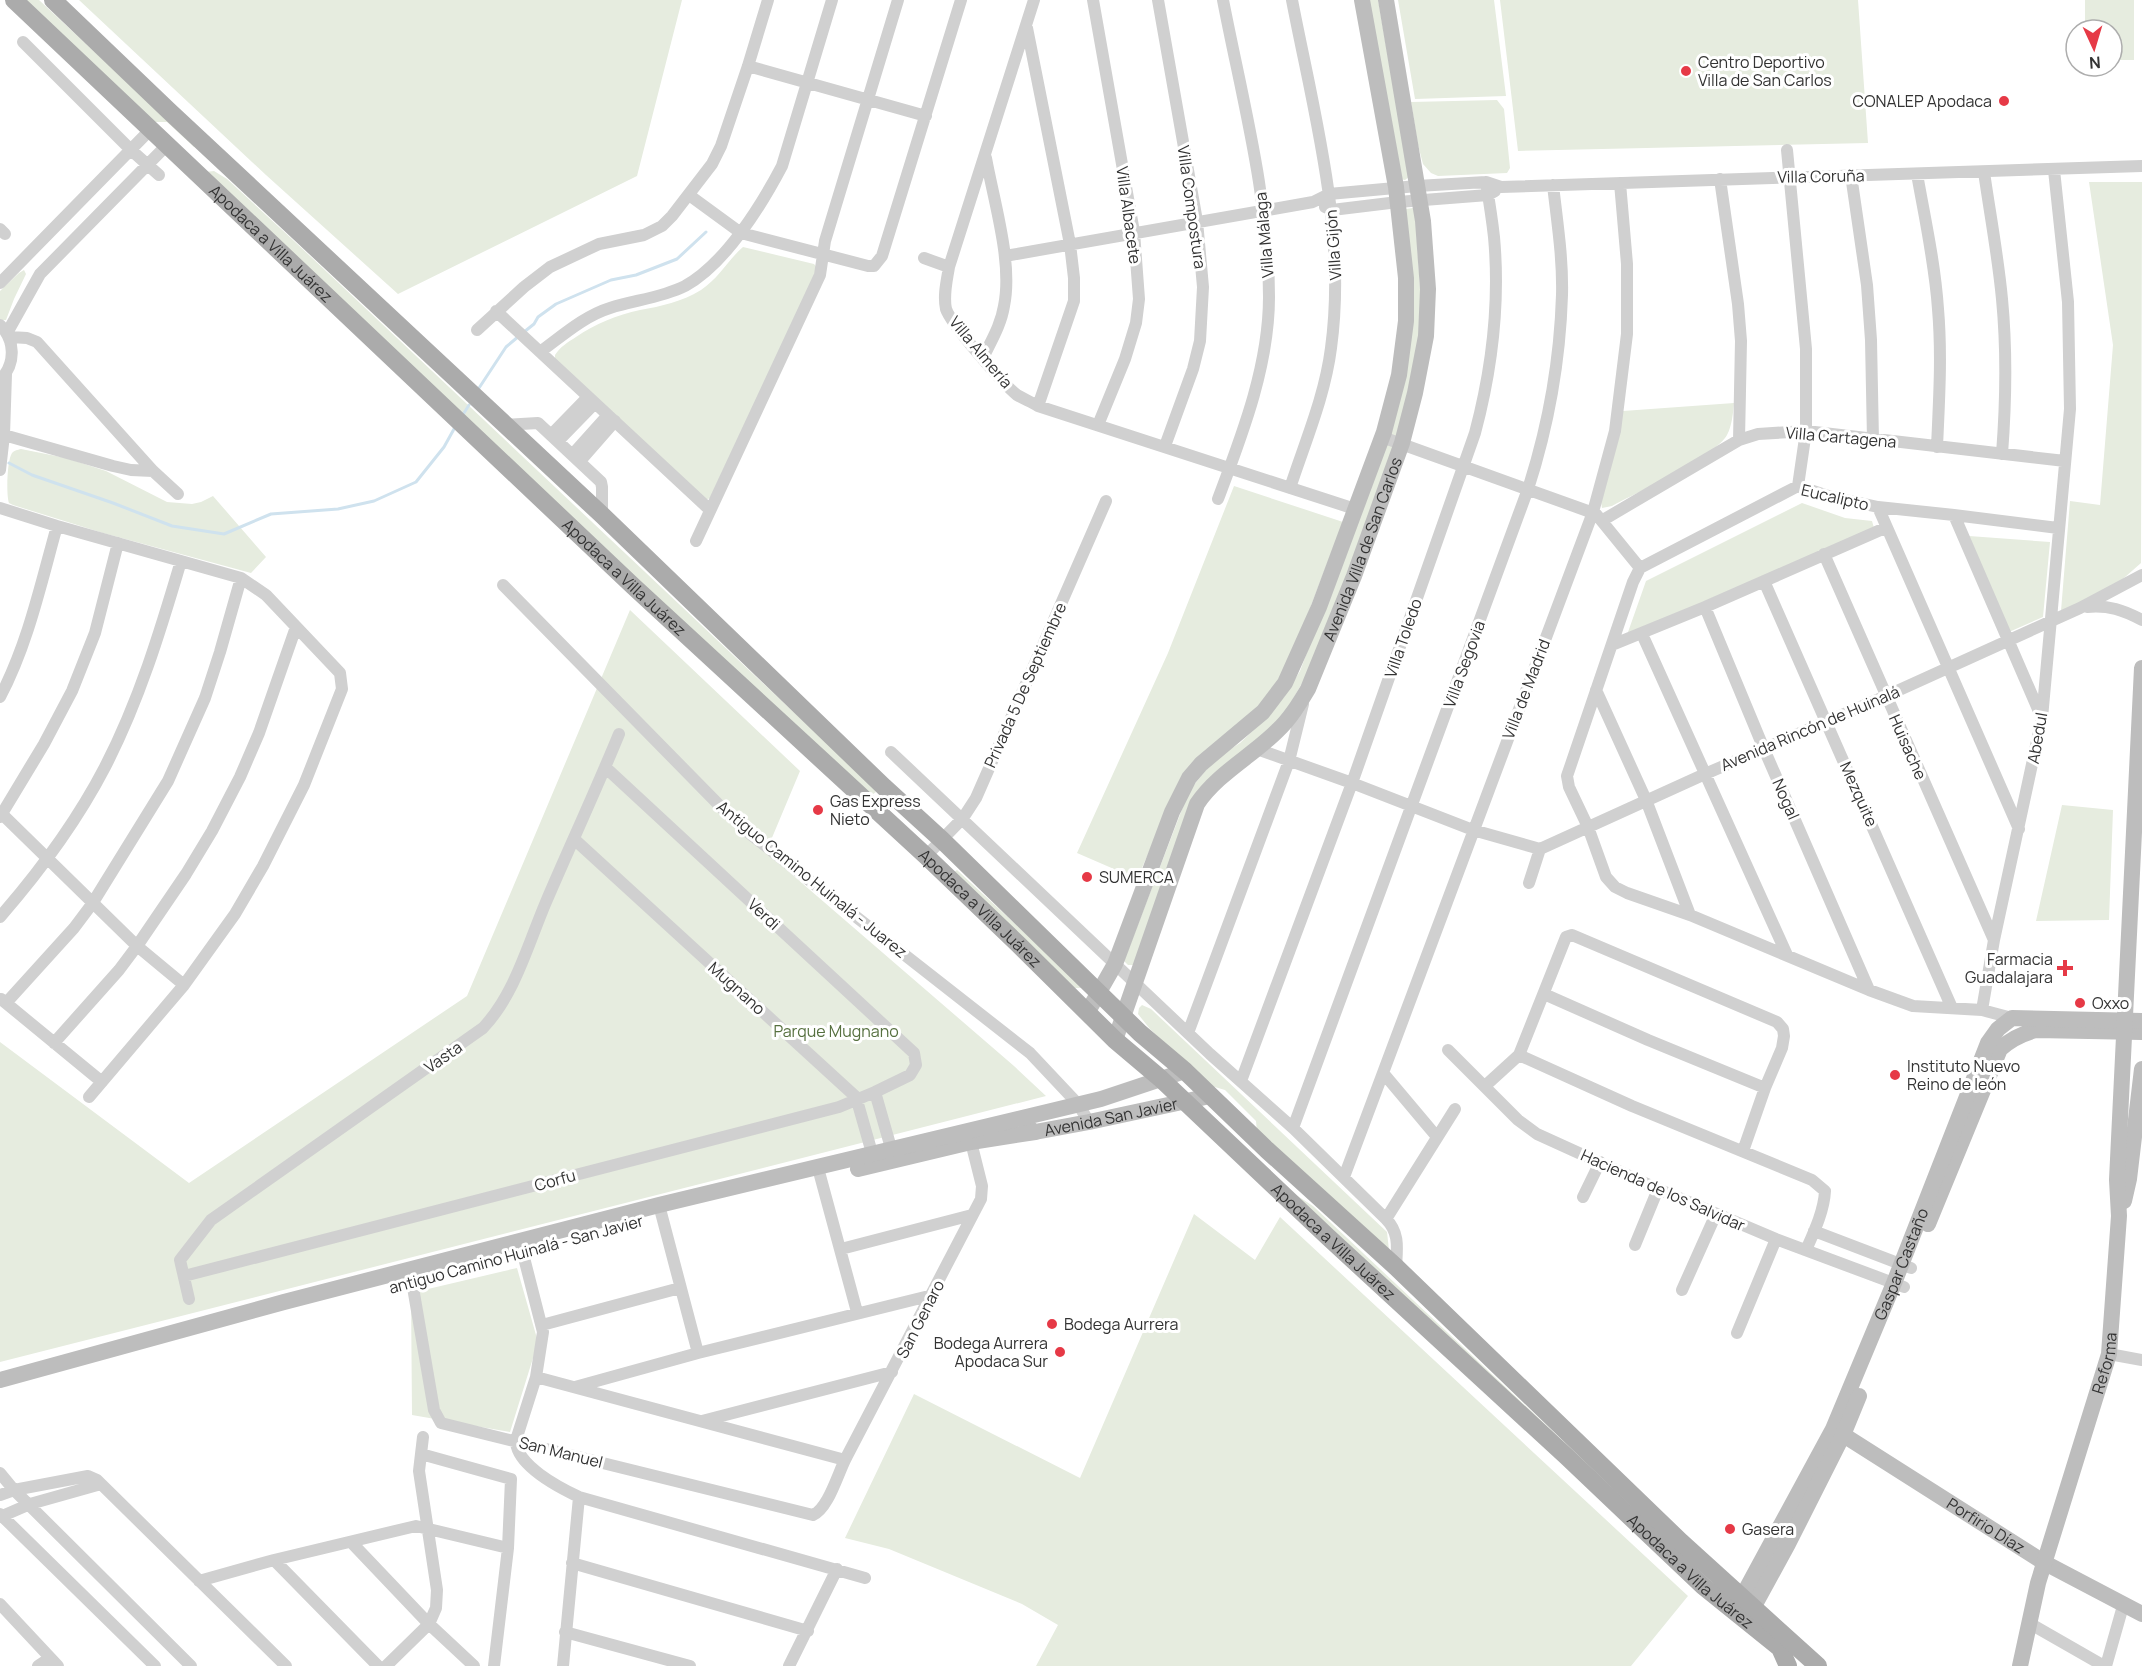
<svg xmlns="http://www.w3.org/2000/svg" width="2142" height="1666" font-family="Manrope,sans-serif">
<rect width="100%" height="100%" fill="#fff"/>
<path fill="#e6ecdf" d="M21 0H39L195 146 194 147 167 122H155Z
M79 0H682L637 176 398 294 266 175Z
M1368 0H1378L1409 177 1405 180 1400 179Z
M1398 0H1494L1506 96 1415 99Z
M1500 0H1858L1868 143 1518 151Z
M2085 0H2134V60H2112V30H2085Z
M1497 100 1504 109 1510 168 1507 173 1438 176 1431 173 1423 164 1418 145 1411 102Z
M214 171 227 179 292 239 872 786 876 792 868 798 205 172Z
M2089 182H2142L2141 563 2108 592 2061 611 2070 501 2100 505 2113 345Z
M1413 208 1415 210 1422 320 1403 426 1318 655 1281 720 1212 777 1134 965H1128L1124 961 1189 791 1215 759 1240 743 1260 724 1284 697 1300 671 1373 478 1399 397 1405 209Z
M743 247 814 264 818 269 710 498 706 500 555 359V355C560 347 568 342 576 337 595 324 617 315 640 310 662 306 681 302 701 290 719 278 728 260 743 247Z
M24 270 26 274 14 299 6 320H0V291L19 273Z
M1734 403C1733 413 1732 426 1727 435 1716 456 1636 493 1612 506L1602 508 1601 502 1609 474 1623 411Z
M21 449 66 458 106 471 167 502 192 504 201 502 213 496 266 557 251 573 103 533 13 505 9 503C6 495 7 460 12 453 15 450 17 450 21 449Z
M1234 486 1343 522 1286 671 1276 690 1174 795 1137 879 1077 853 1168 653Z
M1802 503 1845 518 1872 521 1874 528 1627 635 1646 581Z
M1969 536 2050 542 2043 617 2009 632Z
M630 610 800 771 766 852 1014 1066 1046 1096 0 1362V1042L189 1183 467 996Z
M2062 805 2113 810 2109 920 2036 921Z
M957 870 1080 984 1081 988H1075L953 873Z
M1142 1005 1151 1009 1387 1232 1389 1250 1257 1132 1256 1121 1225 1090 1208 1085 1150 1029 1138 1014 1139 1008Z
M1293 1193 1313 1206 1663 1535Z
M1194 1214 1255 1260 1280 1217 1688 1596 1631 1666H1036L1058 1625 1022 1604 889 1549 845 1538 914 1394 1080 1478Z
M517 1268 538 1342 510 1432 412 1415 411 1293Z"/>
<g fill="none" stroke-linecap="round" stroke-linejoin="round">
<path stroke="#cfe2ee" stroke-width="3" d="M524 332 534 324 538 317 556 304 611 280 636 275 677 259 706 232
M479 388 506 347 519 336
M464 413 469 405
M9 463 32 475 113 503 172 526 224 534 271 514 338 509 374 501 416 482 444 447 454 429"/>
<path stroke="#d0d0d0" stroke-width="12" d="M1034 0 949 267C947 280 943 295 946 309 951 324 1003 384 1017 395 1024 399 1031 402 1038 406L1355 509
M1093 0 1134 232 1139 299 1136 323 1125 359 1098 425
M1158 0 1197 221 1203 287 1200 341 1193 369 1165 446
M1027 28 1070 244 1074 278V301L1038 406
M23 42 131 150 159 175
M748 66 926 116
M1787 150 1806 349V431L1798 486
M1984 172C1990 214 1998 256 2002 299 2007 351 2006 402 2002 454
M1917 174C1925 219 1935 264 1938 309 1942 355 1939 401 1937 447
M1851 175 1867 285 1871 340 1873 440
M1720 179 1738 304 1741 341 1739 440
M689 195 741 233 868 266H874L882 256 961 0
M1325 207 1332 210 1398 202 1488 195 1495 191
M0 229 5 234
M1005 256 1313 202 1329 194 1417 186 1486 182 1501 187 2142 166
M924 258 949 267
M0 283 151 129
M496 311 710 510
M0 325C15 340 16 363 1 379
M477 330 524 287 550 267 599 244 644 235 662 226 672 216 712 164 721 146 748 66 768 0
M7 333 40 274 168 144
M10 337 27 338 37 342 153 471 178 494
M540 352C562 336 584 316 610 308 635 300 661 298 685 286 725 264 761 206 782 166L832 0
M983 358C991 341 1001 325 1004 306 1013 263 994 202 986 158
M505 425 538 423 601 482 602 487V515
M552 434 588 397
M4 435 113 466 131 470 153 471
M1382 437 1596 514 1640 568
M559 440 595 403
M573 454 608 415
M580 461 615 421
M0 470 4 435 6 374
M1290 488C1305 442 1325 396 1331 348 1347 231 1314 114 1292 0
M1218 499C1242 435 1269 366 1269 297 1269 197 1242 98 1223 0
M1878 507 2019 829
M0 508 57 526 241 578 266 595 340 673 342 689 304 785 263 866 235 914 184 985 89 1097
M1954 515 2041 716
M1603 520 1739 440 1758 434 1806 431 2065 461
M696 541 820 275 825 241 898 0
M1824 554 1994 940
M1764 581 1952 1008
M503 585 721 807 749 833 1030 1053 1078 1104 1089 1122
M1705 607 1764 749 1869 990
M2087 607C2109 605 2123 610 2142 620
M1642 634 1787 955
M1612 645 1705 607 1885 528
M1596 690 1646 800 1690 915
M0 697C28 644 41 583 57 526
M1257 749 1352 783 1473 830 1540 849
M891 752 1210 1054 1293 1128 1386 1219
M0 812 137 946 184 985
M0 817 44 744 72 691 95 633 118 543
M574 839 856 1097 872 1153
M1540 849 1705 774 1886 696 2080 608 2142 575
M926 856 963 818 976 798 1106 501
M1529 883 1540 849
M0 917C40 871 77 821 105 767 139 701 160 632 181 561
M1544 994 1648 1040 1765 1088
M1 999 102 1082
M6 1003 74 928 92 904 168 781 205 698 220 652 241 578
M1982 1010 1994 940 2042 718 2070 409 2068 302 2054 170
M2012 1018 1982 1010 1913 1006 1869 990 1690 915 1627 893 1615 887 1606 877 1588 827 1569 787 1567 776 1633 582 1640 568 1798 486 1828 496 1878 507 1954 515 2058 528
M1188 1033 1289 761 1303 704
M54 1043 119 970 137 946 186 874 212 831 240 777 259 733 296 627
M1448 1050 1518 1120 1537 1134 1658 1189 1776 1239 1904 1287
M1519 1055 1632 1106 1812 1180 1825 1191C1824 1211 1814 1232 1806 1250
M1384 1074 1437 1137
M1241 1081 1352 783 1475 433C1492 369 1500 303 1494 237 1492 219 1489 200 1486 182
M1485 1086 1519 1055 1566 937 1572 935 1777 1022 1783 1029 1784 1036 1782 1048 1765 1088 1743 1151
M875 1092 891 1148
M1293 1128 1528 489C1548 427 1560 360 1562 295 1563 258 1557 221 1553 185
M818 1168 857 1312
M1344 1177 1593 512 1615 431 1627 334V264L1620 183
M1583 1197 1600 1162
M659 1205 698 1353
M1814 1231 1911 1268
M520 1242 543 1332 536 1377 516 1440C515 1465 560 1488 579 1497L865 1578
M1635 1245 1658 1189
M841 1249 972 1215
M1396 1267C1397 1249 1400 1233 1386 1219L1455 1109
M410 1270 434 1410 441 1423 813 1515C829 1508 838 1472 847 1456 892 1371 936 1285 981 1199L982 1186 969 1134
M184 1276 839 1107 875 1092 910 1075 916 1065 914 1053 605 767
M1682 1290 1716 1214
M189 1299 180 1260 211 1220 483 1028C515 994 528 944 546 902 570 846 596 790 619 734
M542 1325 680 1288
M1737 1333 1776 1239
M2109 1354 2142 1360
M536 1377 845 1460
M575 1387 698 1353 933 1295
M702 1421 892 1372
M421 1454 511 1479 508 1548 494 1666
M0 1473 14 1490 191 1666
M0 1495 14 1490 88 1476 97 1480 286 1666
M0 1514 155 1666
M0 1517 30 1504 101 1484
M351 1542 429 1624 474 1666
M274 1560 378 1666
M572 1563 808 1631
M199 1581 274 1560 416 1526 508 1548
M0 1604 58 1666
M2029 1623 2104 1666
M565 1632 690 1666
M38 1666 50 1658
M386 1666 429 1624 436 1608 437 1590 419 1471 423 1437
M563 1666 579 1497
M789 1666 837 1569
M2106 1666 2123 1606"/>
<g stroke="#bdbdbd" stroke-width="16">
<path d="M1087 1013 1115 964 1172 812 1189 778 1201 764 1263 712 1285 683 1319 607 1384 432 1399 375 1406 321V278L1396 187 1362 0"/>
<path id="s1" d="M1115 1040 1197 804C1217 774 1252 756 1277 731 1290 719 1299 704 1308 689L1354 576 1402 443 1415 393 1426 336 1428 289 1423 221 1386 0"/>
<path id="s2" d="M1027 1127 1035 1132 1089 1122 1210 1096"/>
<path d="M858 1169 971 1142 1035 1132"/>
<path d="M2124 1201 2129 1179 2142 1069"/>
<path d="M1928 1224 2000 1049C2011 1039 2021 1034 2036 1030L2142 1032"/>
<path d="M0 1380 284 1302 659 1205 1101 1099 1185 1071"/>
<path id="s3" d="M1834 1429 2045 1563 2142 1614"/>
<path id="s4" d="M1736 1608 1833 1429 1894 1283 1988 1043 1998 1029 2012 1018 2142 1021"/>
<path d="M1747 1619 1788 1544 1843 1435 1859 1396"/>
<path id="s5" d="M2020 1666 2038 1583 2109 1354 2119 1216 2117 1180 2142 668"/>
</g>
<g stroke="#ababab" stroke-width="18">
<path id="s6" d="M14 0 633 586 926 856 1019 945 1115 1040 1160 1078 1328 1237 1566 1456 1703 1586 1780 1648 1788 1666"/>
<path d="M53 0 169 111 602 515 884 787 942 840 1140 1033 1185 1071 1267 1150 1396 1267 1681 1542 1818 1666"/>
</g>
</g>
<g fill="#e63946" stroke="#fff" stroke-width="2">
<circle cx="1686" cy="71" r="6"/>
<circle cx="2004" cy="101" r="6"/>
<circle cx="818" cy="810" r="6"/>
<circle cx="1087" cy="877" r="6"/>
<path d="M2062 959h6v6h6v6h-6v6h-6v-6h-6v-6h6z"/>
<circle cx="2080" cy="1003" r="6"/>
<circle cx="1895" cy="1075" r="6"/>
<circle cx="1052" cy="1324" r="6"/>
<circle cx="1060" cy="1352" r="6"/>
<circle cx="1730" cy="1529" r="6"/>
</g>
<g text-anchor="middle" stroke-width="6" stroke-linejoin="round" paint-order="stroke">
<g font-size="16" fill="#333" stroke="#fff" text-anchor="start">
<text x="1698" y="68">Centro Deportivo<tspan x="1698" dy="18">Villa de San Carlos</tspan></text>
<text x="1992" y="107" text-anchor="end">CONALEP Apodaca</text>
<text x="830" y="807">Gas Express<tspan x="830" dy="18">Nieto</tspan></text>
<text x="1099" y="883">SUMERCA</text>
<text x="2053" y="965" text-anchor="end">Farmacia<tspan x="2053" dy="18">Guadalajara</tspan></text>
<text x="2092" y="1009">Oxxo</text>
<text x="1907" y="1072">Instituto Nuevo<tspan x="1907" dy="18">Reino de león</tspan></text>
<text x="1064" y="1330">Bodega Aurrera</text>
<text x="1048" y="1349" text-anchor="end">Bodega Aurrera<tspan x="1048" dy="18">Apodaca Sur</tspan></text>
<text x="1742" y="1535">Gasera</text>
</g>
<g font-size="16" fill="#333" stroke="#fff">
<text transform="translate(1821 176) rotate(-1)" y="6">Villa Coruña</text>
<text transform="translate(1192 207) rotate(82)" y="6">Villa Compostura</text>
<text transform="translate(1129 215) rotate(82)" y="6">Villa Albacete</text>
<text transform="translate(1264 235) rotate(-95)" y="6">Villa Málaga</text>
<text dy="6" stroke="none"><textPath href="#s6" startOffset="354">Apodaca a Villa Juárez</textPath></text>
<text transform="translate(1333 245) rotate(-94)" y="6">Villa Gijón</text>
<text transform="translate(981 352) rotate(50)" y="6">Villa Almería</text>
<text transform="translate(1841 437) rotate(5)" y="6">Villa Cartagena</text>
<text transform="translate(1835 497) rotate(13)" y="6">Eucalipto</text>
<text dy="6" stroke="none"><textPath href="#s1" startOffset="561">Avenida Villa de San Carlos</textPath></text>
<text dy="6" stroke="none"><textPath href="#s6" startOffset="840">Apodaca a Villa Juárez</textPath></text>
<text transform="translate(1403 638) rotate(-71)" y="6">Villa Toledo</text>
<text transform="translate(1464 664) rotate(-70)" y="6">Villa Segovia</text>
<text transform="translate(1025 685) rotate(-66)" y="6">Privada 5 De Septiembre</text>
<text transform="translate(1526 689) rotate(-69)" y="6">Villa de Madrid</text>
<text transform="translate(1810 728) rotate(-23)" y="6">Avenida Rincón de Huinalá</text>
<text transform="translate(2037 738) rotate(-80)" y="6">Abedul</text>
<text transform="translate(1908 747) rotate(66)" y="6">Huisache</text>
<text transform="translate(1859 794) rotate(66)" y="6">Mezquite</text>
<text transform="translate(1786 799) rotate(66)" y="6">Nogal</text>
<text transform="translate(812 879) rotate(39)" y="6">Antiguo Camino Huinalá - Juarez</text>
<text dy="6" stroke="none"><textPath href="#s6" startOffset="1326">Apodaca a Villa Juárez</textPath></text>
<text transform="translate(764 914) rotate(43)" y="6">Verdi</text>
<text transform="translate(737 988) rotate(42)" y="6">Mugnano</text>
<text transform="translate(443 1057) rotate(-35)" y="6">Vasta</text>
<text dy="6" stroke="none"><textPath href="#s2" startOffset="87">Avenida San Javier</textPath></text>
<text transform="translate(555 1180) rotate(-15)" y="6">Corfu</text>
<text transform="translate(1663 1190) rotate(24)" y="6">Hacienda de los Salvidar</text>
<text dy="6" stroke="none"><textPath href="#s6" startOffset="1812">Apodaca a Villa Juárez</textPath></text>
<text transform="translate(516 1254) rotate(-15)" y="6">antiguo Camino Huinalá - San Javier</text>
<text dy="6" stroke="none"><textPath href="#s4" startOffset="382">Gaspar Castaño</textPath></text>
<text transform="translate(920 1319) rotate(-63)" y="6">San Genaro</text>
<text dy="6" stroke="none"><textPath href="#s5" startOffset="315">Reforma</textPath></text>
<text transform="translate(561 1452) rotate(14)" y="6">San Manuel</text>
<text dy="6" stroke="none"><textPath href="#s3" startOffset="180">Porfirio Díaz</textPath></text>
<text dy="6" stroke="none"><textPath href="#s6" startOffset="2298">Apodaca a Villa Juárez</textPath></text>
</g>
<g font-size="16" fill="#56703f" stroke="#fff">
<text x="836" y="1037">Parque Mugnano</text>
</g>
</g>
<g transform="translate(2094 48) rotate(176)"><circle r="28" fill="#ffffff" stroke="#adadad" stroke-width="1.5"/>
<path d="M0-4.5L10 22L0 15L-10 22Z" fill="#e63946"/>
<text y="-9" font-size="16" font-weight="bold" text-anchor="middle" fill="#333333">N</text>
</g>
</svg>
